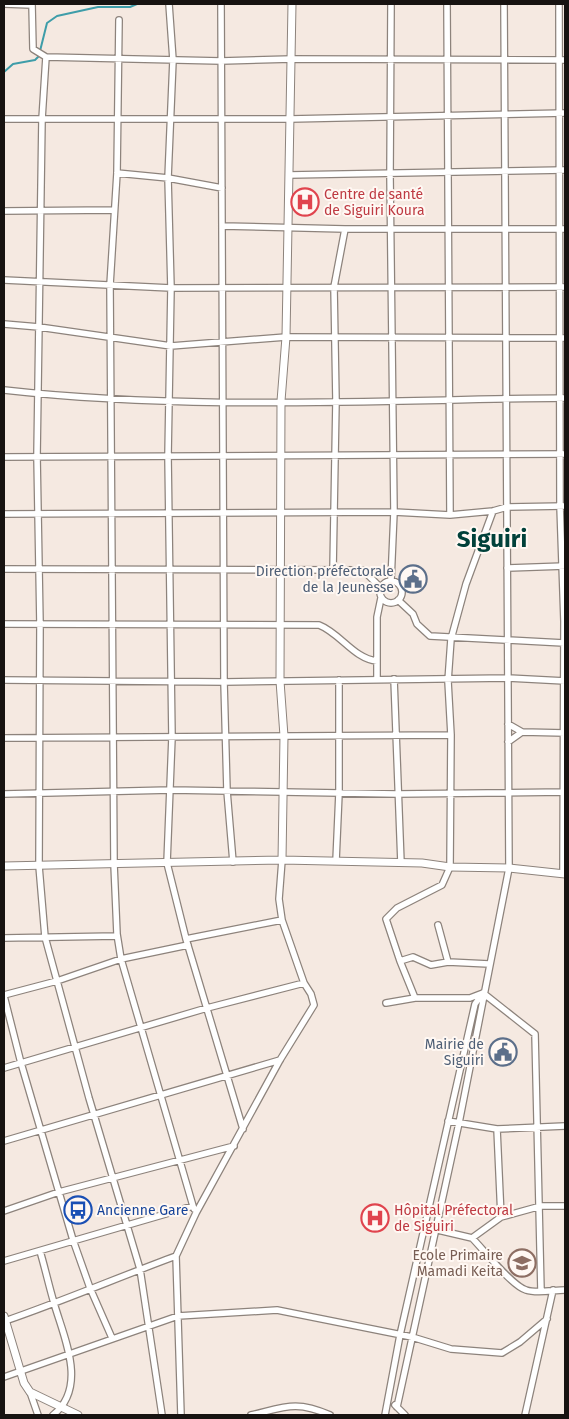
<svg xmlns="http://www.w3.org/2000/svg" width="569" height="1419" font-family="'Fira Sans',sans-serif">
<rect width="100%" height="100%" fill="#f5e9e1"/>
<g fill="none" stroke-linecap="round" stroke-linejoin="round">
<path stroke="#3e9da9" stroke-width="2" d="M40 51 47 23 57 16 98 7H130L137 4
M4 72 13 64 35 60 39 56"/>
<g stroke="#8d837c" stroke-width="8">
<path id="minor" d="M4 4 32 5
M32 4 33 49 46 57 221 61 292 59 565 60
M169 4 173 60 168 178 171 288 168 456 172 737 167 863 186 939 243 1129
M221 4 224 682 227 791 233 862
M447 4 450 515
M559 4 560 506 564 621 563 874
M119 20 117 173 110 285 114 864 117 934 121 959 193 1206
M46 57 42 119 37 456 40 624 39 866 45 937 89 1098 140 1269 162 1415
M4 119H290L565 113
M117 173 168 178 222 188
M289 175 565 170
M4 211 114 210
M222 226 345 229H565
M4 280 171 288 564 287
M4 324 39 327 171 346 286 337 565 338
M4 390C190 411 379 400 565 398
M4 457 565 454
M4 514 394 512 450 515 493 511 507 507 565 506
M507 568 565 566
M4 569 363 570 380 587
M333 570 336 401 334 287 345 229
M380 592a11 11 0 1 1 22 0a11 11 0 1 1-22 0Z
M391 581 394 512 390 175 391 4
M398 600 413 614 417 624 430 636 564 643
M4 624 319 625C340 633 354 659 377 661
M377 679V617L381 598
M394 679 401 863
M4 680 224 682 508 678 565 681
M508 724 522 732 565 733
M4 738 451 735
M508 742 522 732
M4 794 171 790 397 794 565 792
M336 861 339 793V680
M438 925 448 962
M4 938 117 936
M186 939 282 920
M400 961 413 957 431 965 448 962 489 964
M483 993 535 1034 541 1291
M4 995 57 981 121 959 188 945
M4 996 21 1063 73 1240 90 1288 112 1338
M415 998 400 961 386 919 397 908 442 885 450 867 451 735 448 681 451 639 466 584 493 511
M386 1003 415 998H470L483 993
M4 1068 207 1008 304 983
M448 1121 497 1129 565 1126
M497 1129 501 1217
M4 1141 280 1060
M4 1211 59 1192 234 1146
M425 1227 472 1238 501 1217 541 1206H565
M472 1238C484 1250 512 1286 526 1290 537 1294 553 1290 565 1290
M40 1251C45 1268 49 1286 54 1303 64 1338 88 1387 53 1415
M4 1261 193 1206 194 1209
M5 1321C63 1301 119 1277 176 1256
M4 1377 178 1316 277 1310 412 1337 451 1349 502 1353 520 1342 547 1319
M30 1392 38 1415
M395 1405 405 1415
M397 1407 459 1123 509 868 504 4
M181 1415 176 1256 196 1213 280 1060 314 1005 311 994 304 983 282 920 279 899 282 860
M251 1415C285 1407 296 1400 330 1415
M385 1415 400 1335 475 1004 483 993
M525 1415 553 1290"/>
</g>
<g stroke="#8d837c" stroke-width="9">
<path id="tertiary" d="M282 860 284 736 280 681 281 401 286 337 292 4
M4 866 282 860 422 863 450 867 509 868 565 874
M4 1316 24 1383 30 1392 78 1415"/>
</g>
<use href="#minor" stroke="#fff" stroke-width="5.5"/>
<use href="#tertiary" stroke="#fff" stroke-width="7"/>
</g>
<defs>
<g id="hospital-ring" transform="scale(1.4375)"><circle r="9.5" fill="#fff8f3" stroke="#e0444e" stroke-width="1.5"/><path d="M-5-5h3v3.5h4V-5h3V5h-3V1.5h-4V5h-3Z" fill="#e0444e"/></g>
<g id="civic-ring" transform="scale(1.4375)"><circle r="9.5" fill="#fff8f3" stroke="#5c6f8a" stroke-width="1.5"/><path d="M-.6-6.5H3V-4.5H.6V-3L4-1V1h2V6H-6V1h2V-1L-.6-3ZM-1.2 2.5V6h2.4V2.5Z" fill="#5c6f8a"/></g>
<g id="bus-ring" transform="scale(1.4375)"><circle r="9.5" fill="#fff8f3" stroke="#1a4fb4" stroke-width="1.5"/><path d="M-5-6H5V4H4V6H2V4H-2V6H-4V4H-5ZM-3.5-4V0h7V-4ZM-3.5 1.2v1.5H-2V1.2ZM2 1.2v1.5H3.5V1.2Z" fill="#1a4fb4"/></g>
<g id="school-ring" transform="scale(1.4375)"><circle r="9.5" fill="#fff8f3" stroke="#8d6e63" stroke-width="1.5"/><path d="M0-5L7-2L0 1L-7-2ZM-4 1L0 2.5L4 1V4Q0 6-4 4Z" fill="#8d6e63"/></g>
</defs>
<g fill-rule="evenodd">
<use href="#hospital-ring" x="305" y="202"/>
<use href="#civic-ring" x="413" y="579"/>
<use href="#civic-ring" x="503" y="1052"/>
<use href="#bus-ring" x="78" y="1210"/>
<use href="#hospital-ring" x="375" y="1218"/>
<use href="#school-ring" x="522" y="1263"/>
</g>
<g text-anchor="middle" stroke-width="4" stroke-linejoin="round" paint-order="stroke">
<g font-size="14" fill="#be3a42" stroke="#fff8f3" text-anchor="start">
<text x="324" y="199">Centre de santé<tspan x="324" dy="16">de Siguiri Koura</tspan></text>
<text x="394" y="1215">Hôpital Préfectoral<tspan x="394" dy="16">de Siguiri</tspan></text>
</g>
<g font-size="14" fill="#4e5e75" stroke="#fff8f3" text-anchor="end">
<text x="394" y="576">Direction préfectorale<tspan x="394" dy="16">de la Jeunesse</tspan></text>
<text x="484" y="1049">Mairie de<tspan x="484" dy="16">Siguiri</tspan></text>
</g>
<g font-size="14" fill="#164399" stroke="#fff8f3" text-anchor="start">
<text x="97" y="1215">Ancienne Gare</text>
</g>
<g font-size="14" fill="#785e54" stroke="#fff8f3" text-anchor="end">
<text x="503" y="1260">Ecole Primaire<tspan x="503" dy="16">Mamadi Keita</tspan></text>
</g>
<g font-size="24" font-weight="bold" fill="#01413a" stroke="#fff8f3">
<text x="492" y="547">Siguiri</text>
</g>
</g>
<rect width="569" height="1419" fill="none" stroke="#171311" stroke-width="10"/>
</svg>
